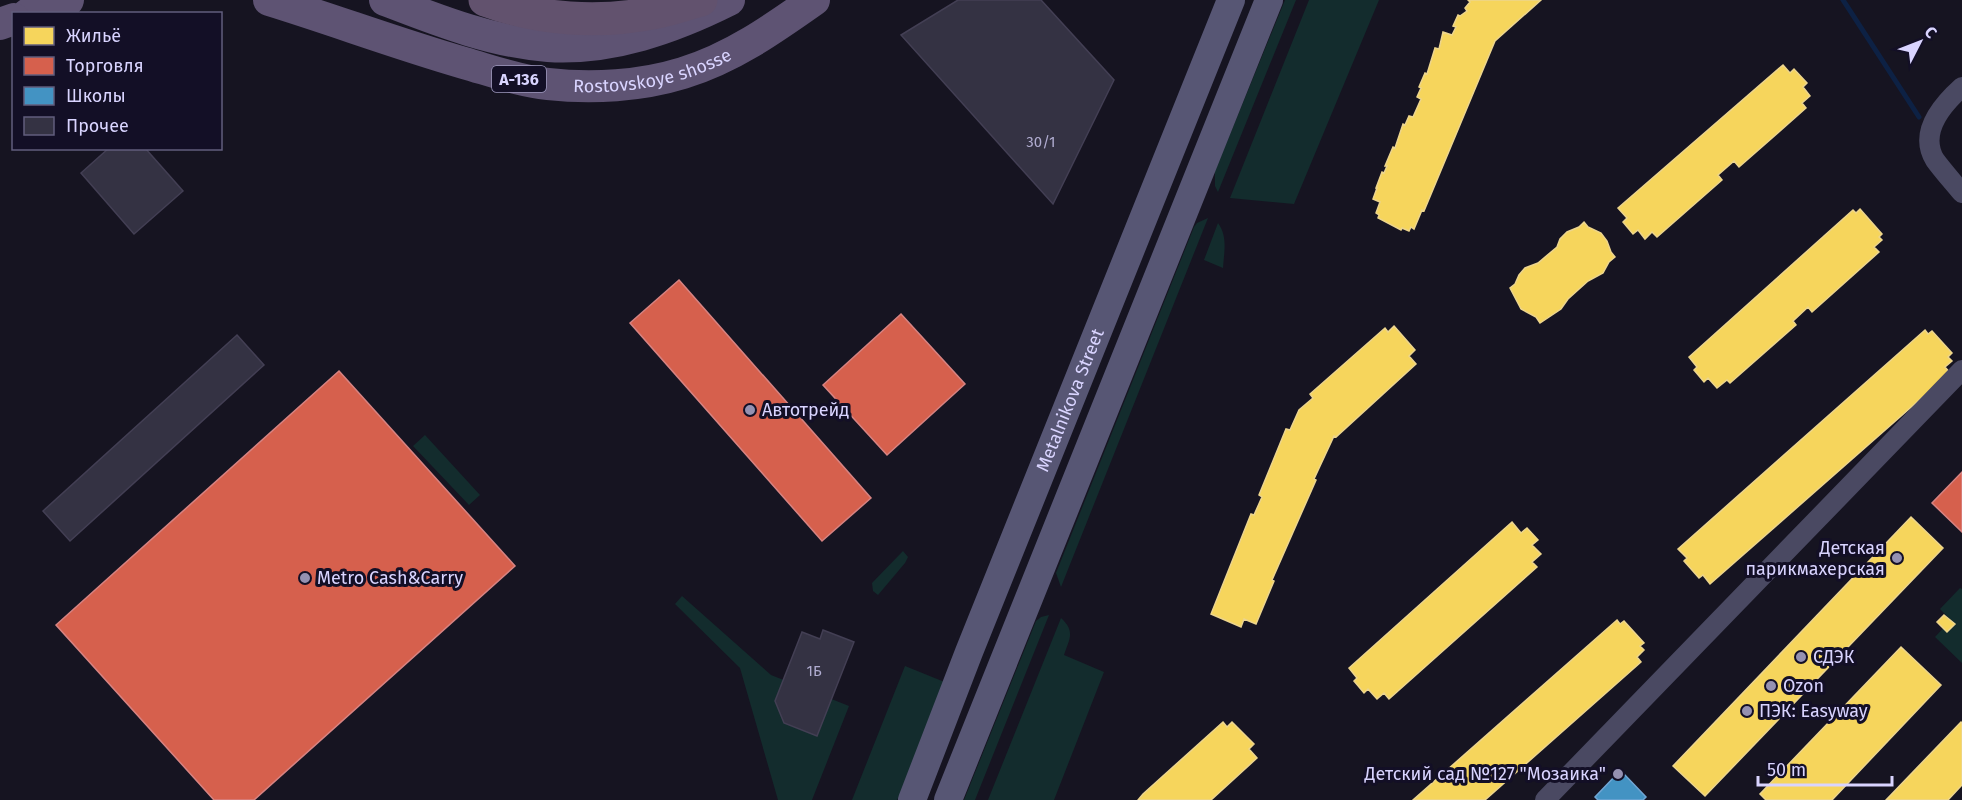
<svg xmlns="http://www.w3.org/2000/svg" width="1962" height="800" font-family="'Fira Sans',sans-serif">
<rect width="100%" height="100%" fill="#161421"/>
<path fill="#132c2d" d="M1285 0H1296L1218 192 1215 186V171Z
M1309 0H1379L1294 204 1230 198Z
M1208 218 1061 587 1056 573 1194 227 1197 223Z
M1218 223C1228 237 1224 252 1223 268L1204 260Z
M425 435 480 495 469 505 413 446Z
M903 551 908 557 905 563 878 595 873 591 872 583Z
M1960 588 1962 589V663L1935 637 1951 620 1940 609Z
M682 596 771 675 849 706 812 800H778L740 668 675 604Z
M1049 615 975 800H964L1036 621 1041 617Z
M1061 618C1076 632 1069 639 1064 655L1104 672 1054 800H988Z
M905 666 947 683 906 784 897 800H852Z"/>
<path fill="#f6d55c" stroke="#edd58d" stroke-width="1.5" d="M1468 0H1541L1495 41 1424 211 1422 210 1414 229 1411 227 1409 231 1402 228 1401 230 1378 218 1379 215 1376 213 1380 202 1373 199 1377 188H1376L1382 172 1384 173 1387 166H1385L1393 147 1395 148 1403 124 1405 125 1409 116 1413 117 1421 99 1417 97 1421 88 1419 87 1425 73 1427 74 1435 48 1439 49 1443 32 1452 35 1456 27 1453 26 1458 15 1460 16 1467 11 1465 8 1470 2Z
M1783 65 1790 73 1794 69 1807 83 1803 87 1810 96 1802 103 1806 108 1739 167 1734 161 1718 175 1722 180 1657 237 1652 232 1645 239 1638 230 1633 234 1623 222 1627 218 1618 208Z
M1860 209 1882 234 1879 237 1882 240 1874 247 1879 252 1812 312 1808 307 1793 321 1796 325 1730 383 1727 380 1717 388 1708 378 1704 382 1694 370 1697 367 1689 357 1853 210 1856 213Z
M1584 222 1588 227 1601 233 1607 241 1611 252 1615 257 1609 262 1603 273 1588 281 1568 299 1561 309 1540 323 1536 317 1521 309 1510 288 1515 284 1519 275 1525 268 1538 263 1557 247 1560 239 1567 232 1579 227Z
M1394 326 1415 350 1409 356 1416 364 1336 437 1334 436 1314 479 1316 480 1272 580 1274 581 1256 624 1244 619 1241 627 1211 614 1251 514 1254 515 1262 497 1259 495 1286 429 1290 430 1299 410 1313 398 1310 394 1385 328 1388 332Z
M1925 330 1928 334 1932 331 1952 353 1948 357 1952 361 1945 367 1950 373 1710 584 1703 575 1699 578 1684 561 1687 558 1678 549Z
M1911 517 1943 548 1705 796 1673 766Z
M1512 522 1521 533 1527 528 1538 540 1532 545 1541 554 1532 562 1537 567 1389 699 1384 693 1377 699 1368 689 1364 693 1354 681 1357 678 1349 668Z
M1944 615 1955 624 1947 632 1937 622Z
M1617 620 1620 624 1624 621 1644 643 1640 646 1644 650 1637 657 1641 662 1485 800H1413Z
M1901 647 1941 685 1832 800H1766L1760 794Z
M1223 722 1227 727 1232 722 1254 744 1249 749 1257 758 1211 800H1138L1143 794Z
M1961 722 1962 724V785L1948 800H1886Z"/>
<path fill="#d6604d" stroke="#d78382" stroke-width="1.5" d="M679 280 871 498 822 541 630 323Z
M901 314 965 384 887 455 823 385Z
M339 371 515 566 254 800H214L56 625Z
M1962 472V532L1932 503Z"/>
<path fill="#4393c3" stroke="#70a6d5" stroke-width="1.5" d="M1618 773H1623L1646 797 1643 800H1598L1595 797Z"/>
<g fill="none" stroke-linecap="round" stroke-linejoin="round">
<path stroke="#0d2144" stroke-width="5" d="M1843 0 1919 117"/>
</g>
<path fill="#343243" stroke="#433f54" stroke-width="1.5" d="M958 0H1041L1114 80 1053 204 901 35Z
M109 148H145L183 191 134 234 81 173Z
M237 335 264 365 70 541 43 511Z
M823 630 854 642 817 736 784 723 775 701 802 632 820 639Z"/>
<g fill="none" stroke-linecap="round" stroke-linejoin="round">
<path stroke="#4a4962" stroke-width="20" d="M1962 87C1943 104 1918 132 1935 160 1943 171 1953 182 1962 193
M1545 800 1962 370"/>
<g stroke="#575674" stroke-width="28">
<path id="s1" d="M912 800 969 652 1231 0"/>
<path d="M948 800 1269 0"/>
</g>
<g stroke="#5e5373" stroke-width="32">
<path id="s2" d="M269 0C334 20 398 44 464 63 492 71 519 81 548 84 592 89 641 86 683 73 732 58 773 29 814 0"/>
<path d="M385 0C437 20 492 42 548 46 611 50 673 28 729 0"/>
<path d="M28 14 68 0"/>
<path d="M0 24 14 19"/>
</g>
<path stroke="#62526e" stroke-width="33" d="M485 0C539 20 600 24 657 12 672 9 686 4 701 0"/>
</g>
<g fill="#9591b1" stroke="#130f26" stroke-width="2">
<circle cx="750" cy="410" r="6"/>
<circle cx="1897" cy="558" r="6"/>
<circle cx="305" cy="578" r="6"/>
<circle cx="1801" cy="657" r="6"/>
<circle cx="1771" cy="686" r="6"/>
<circle cx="1747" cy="711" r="6"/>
<circle cx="1618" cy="774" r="6"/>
</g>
<g text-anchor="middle" stroke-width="6" stroke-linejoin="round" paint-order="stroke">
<g font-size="15" fill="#b0acd0">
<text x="1041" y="147">30/1</text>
<text x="814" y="676">1Б</text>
</g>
<rect fill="#130f26" stroke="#9e99be" stroke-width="1.5" x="492" y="66" width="54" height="26" rx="4.5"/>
<g font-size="16" font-weight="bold" fill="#d9d4ff">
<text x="519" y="85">А-136</text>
</g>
<g font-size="18" fill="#d9d4ff" stroke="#130f26">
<text dy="6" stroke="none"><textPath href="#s2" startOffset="398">Rostovskoye shosse</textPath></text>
<text dy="6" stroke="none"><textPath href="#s1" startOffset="430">Metalnikova Street</textPath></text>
</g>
<g font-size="18" fill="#d9d4ff" stroke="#130f26" text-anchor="start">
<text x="762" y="416">Автотрейд</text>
<text x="1885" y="554" text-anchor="end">Детская<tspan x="1885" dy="21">парикмахерская</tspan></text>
<text x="317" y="584">Metro Cash&amp;Carry</text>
<text x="1813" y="663">СДЭК</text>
<text x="1783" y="692">Ozon</text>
<text x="1759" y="717">ПЭК: Easyway</text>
<text x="1606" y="780" text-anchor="end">Детский сад №127 "Мозаика"</text>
</g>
</g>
<rect x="12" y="12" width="210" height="138" fill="#130f26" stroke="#625e7d" stroke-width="1.5"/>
<rect x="24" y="27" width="30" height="18" fill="#f6d55c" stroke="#625e7d" stroke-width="1.5"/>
<text x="66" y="42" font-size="18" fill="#d9d4ff">Жильё</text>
<rect x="24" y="57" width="30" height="18" fill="#d6604d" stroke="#625e7d" stroke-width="1.5"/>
<text x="66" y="72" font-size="18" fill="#d9d4ff">Торговля</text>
<rect x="24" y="87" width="30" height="18" fill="#4393c3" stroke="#625e7d" stroke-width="1.5"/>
<text x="66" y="102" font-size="18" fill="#d9d4ff">Школы</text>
<rect x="24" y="117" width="30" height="18" fill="#343243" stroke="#625e7d" stroke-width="1.5"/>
<text x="66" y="132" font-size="18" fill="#d9d4ff">Прочее</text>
<g transform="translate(1920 42) rotate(48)" stroke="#130f26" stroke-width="4.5" paint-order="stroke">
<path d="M0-4.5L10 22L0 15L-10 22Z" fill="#d9d4ff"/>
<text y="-9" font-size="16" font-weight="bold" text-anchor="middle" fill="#d9d4ff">С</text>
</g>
<path d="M1758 776v9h134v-9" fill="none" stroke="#d9d4ff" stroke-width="3"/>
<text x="1767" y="776" font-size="18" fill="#d9d4ff" stroke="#130f26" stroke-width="4.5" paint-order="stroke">50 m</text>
</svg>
